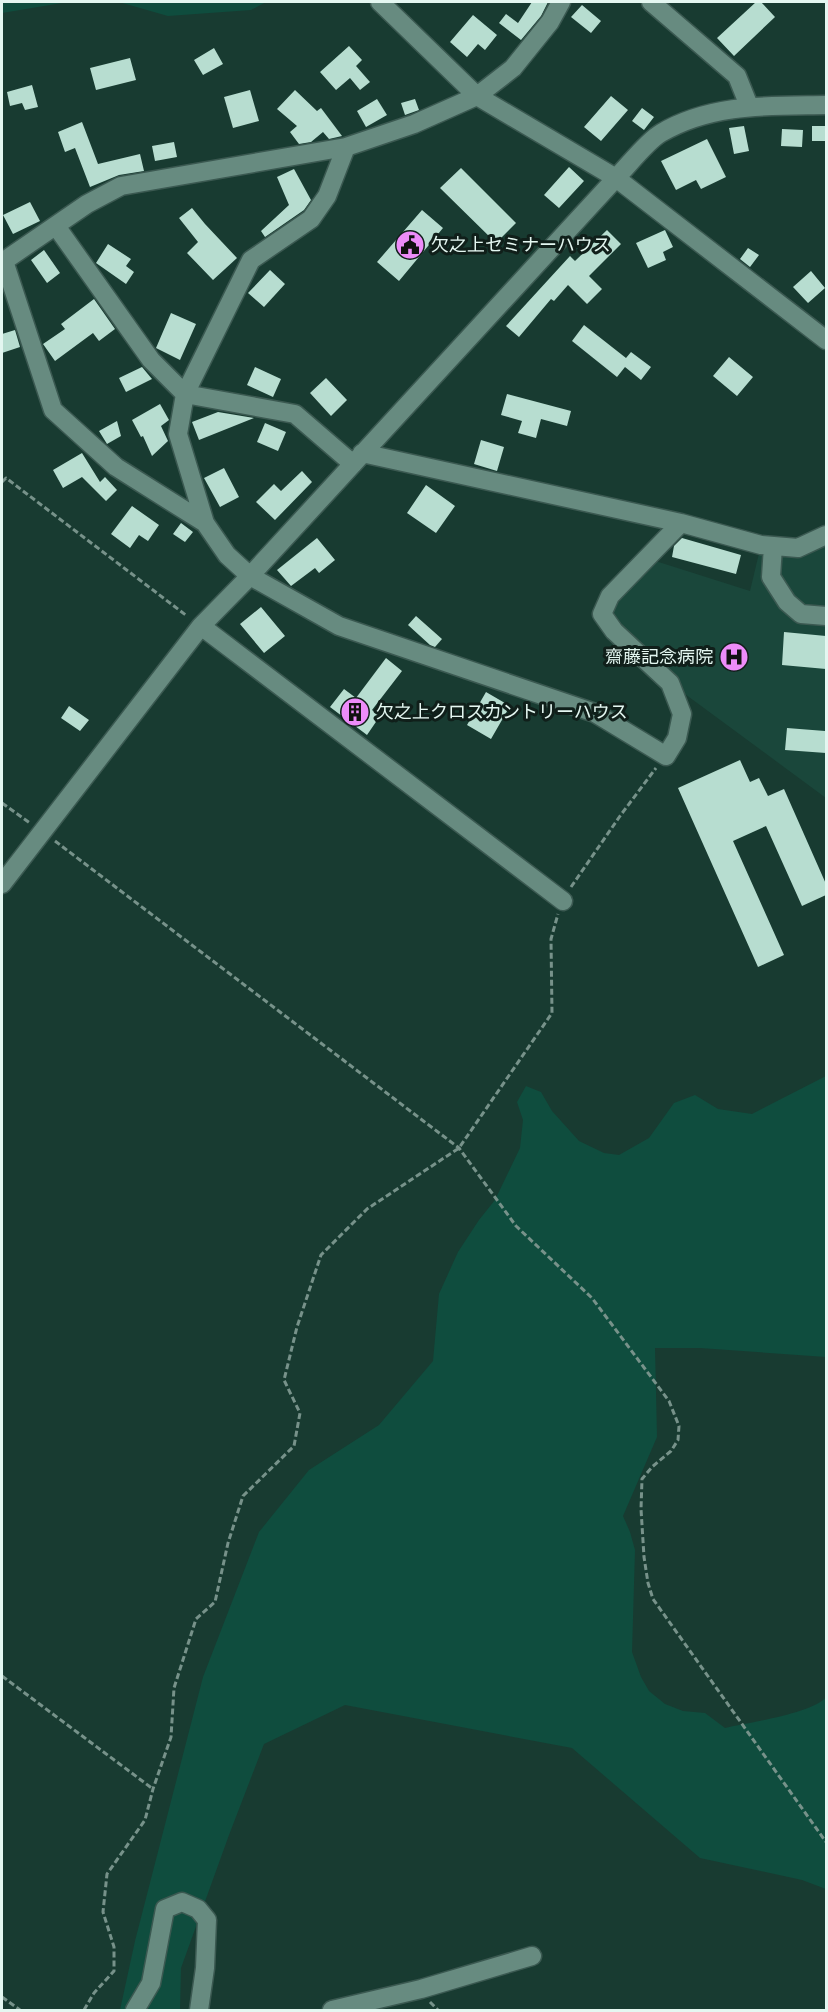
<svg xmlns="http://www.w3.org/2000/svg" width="828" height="2012" font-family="Roboto,'Noto Sans JP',sans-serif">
<rect width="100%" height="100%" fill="#183b31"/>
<path fill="#1a473b" d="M826 535V798L670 683 614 631 610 596 646 558 750 591 761 545Z"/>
<path fill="#0f4d3e" d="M2 2H68L2 13Z
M119 2H266L251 10 168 16Z
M826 1076V1357L700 1348H655L657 1437 623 1516 630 1532 635 1550 632 1652 641 1677 649 1691 665 1704 683 1711 705 1713 725 1728C747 1723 814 1713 826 1697V1889L802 1880 700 1858 572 1748 345 1705 264 1744 229 1835 181 1968 180 2010H120L135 1941 203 1677 259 1532 309 1470 379 1425 433 1361 439 1294 458 1252 479 1220 495 1200 520 1148 523 1120 517 1102 526 1086 541 1092 552 1111 579 1141 604 1153 619 1155 649 1138 674 1103 695 1095 718 1109 752 1114Z"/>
<path fill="#b7ddd0" d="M532 2H548L541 16 521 40 499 23 506 14 518 23Z
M756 2H761L775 17 734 56 717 38Z
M582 5 601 21 591 33 571 17Z
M473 15 497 35 485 50 478 44 467 57 450 42Z
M349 46 362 60 356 66 370 82 360 90 350 78 336 90 320 72Z
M214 48 223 64 203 75 194 60Z
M130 58 136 80 96 90 90 68Z
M32 85 38 107 25 110 22 103 10 106 7 92Z
M250 90 259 121 233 128 224 97Z
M295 90 317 111 321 108 342 136 329 139 323 132 311 142 299 144 290 132 297 126 277 109Z
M611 96 628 110 601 141 584 127Z
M377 99 387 115 366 127 357 111Z
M415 99 419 110 405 115 401 103Z
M642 108 654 117 644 130 632 121Z
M82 122 98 164 140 154 144 171 119 175 90 187 75 148 65 152 58 132Z
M744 126 749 151 734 154 729 128Z
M812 126H826V141H812Z
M782 129 803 130 802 147 781 146Z
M707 139 726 177 701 189 696 180 676 190 661 161Z
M174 142 177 157 155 161 152 146Z
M569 167 584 181 559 208 544 195Z
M461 168 516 223 496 243 440 188Z
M294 169 311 200 304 210 265 237 261 231 289 205 277 177Z
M30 202 40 221 13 234 3 215Z
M192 208 205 224 237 258 213 280 187 253 198 242 179 218Z
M422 210 443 228 399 281 377 262Z
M607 230 621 244 589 276 602 289 587 304 568 285 554 301 551 299 519 337 506 326 570 256 575 261Z
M665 230 673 247 663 252 666 260 648 268 636 243Z
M108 244 131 259 126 266 134 272 126 284 96 263Z
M748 248 759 255 750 267 740 259Z
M44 250 60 273 47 283 31 260Z
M270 270 285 284 264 307 248 293Z
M811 271 825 288 808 303 793 287Z
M94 299 115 329 99 341 93 333 55 361 43 344 65 329 61 324Z
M171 313 196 324 180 360 156 348Z
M584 325 626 358 631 352 651 367 641 380 625 367 617 377 572 341Z
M15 330 20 347 2 353V334Z
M729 357 753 377 737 396 713 376Z
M142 367 152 379 126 392 119 378Z
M255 367 281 379 273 397 247 385Z
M326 378 347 400 331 416 310 393Z
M507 394 571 411 567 426 541 419 536 438 518 433 522 421 501 415Z
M160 404 169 420 161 426 168 441 152 456 143 436 141 437 132 420Z
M218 412 254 418 199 440 192 422Z
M117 421 121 436 107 444 99 431Z
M265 423 286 432 278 451 257 442Z
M481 440 504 447 497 471 474 464Z
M82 453 100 482 105 477 117 490 106 501 82 477 63 488 53 470Z
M224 468 239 497 220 507 204 478Z
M302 471 312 482 275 520 256 502 274 484 281 491Z
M426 485 455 506 436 533 407 513Z
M132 506 159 525 148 541 139 535 130 548 111 534Z
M181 523 193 532 185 542 173 534Z
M317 538 335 560 319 573 315 568 291 586 277 570Z
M682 538 741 555 736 574 672 557 674 546Z
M261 607 285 636 264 653 240 624Z
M416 616 442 639 435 647 430 645 408 625Z
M784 632 826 636V669L782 665Z
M386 658 402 671 372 710 380 716 367 735 330 707 344 689 356 698Z
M486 692 510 706 491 739 467 725Z
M69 706 89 720 80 731 61 718Z
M787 728 825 731 826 753 785 750Z
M740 760 750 782 759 778 768 796 784 789 826 884V895L802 906 766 826 733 841 784 955 758 967 678 788Z"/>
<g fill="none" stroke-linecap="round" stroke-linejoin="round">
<g stroke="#3b5951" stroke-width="21">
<path id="minor" d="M380 2 477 96 616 178 826 340
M561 2 550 22 513 68 477 96 414 124 346 147 121 186 87 204 4 261 53 410 116 467 205 523 227 555 250 576 339 626 595 713 666 756 677 738 682 714 670 683 614 631 602 614 610 596 681 523
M651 2 737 76 749 106
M56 226 151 360 185 394 295 414 353 464
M362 453 681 523 761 545 798 548 826 535
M205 523 178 434 185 394 251 260 311 219 327 196 346 147
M773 546 771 577 787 602 801 614 826 616
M201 626 563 901
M2 884 201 626 250 576 616 178C628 166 647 141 661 133 712 103 770 106 826 105
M135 2010 151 1983 165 1909 182 1902 198 1909 207 1920 205 1968 199 2010
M332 2010 421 1989 532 1956"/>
</g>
<path stroke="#77928a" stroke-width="3" stroke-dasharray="6 3" stroke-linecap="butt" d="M2 482 6 478 187 616
M2 803 30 823
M55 841 459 1148 516 1226 592 1298 669 1401 679 1426 678 1440 671 1451 652 1467 642 1479 641 1509 644 1557 648 1583 653 1599 826 1842
M571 887 620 816 656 768
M2 1676 153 1789
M2 1997 20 2010
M430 2002 438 2010
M84 2010 94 1993 114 1971V1947L103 1912 107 1874 145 1820 153 1789 171 1737 174 1688 196 1619 215 1602 228 1543 243 1496 294 1446 300 1413 284 1380 297 1327 321 1255 367 1209 459 1148 552 1013 551 939 558 914"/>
<use href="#minor" stroke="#678b80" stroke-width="18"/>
</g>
<defs>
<g id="civic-disc" transform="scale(1.5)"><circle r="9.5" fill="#ed8cf9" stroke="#101f1a"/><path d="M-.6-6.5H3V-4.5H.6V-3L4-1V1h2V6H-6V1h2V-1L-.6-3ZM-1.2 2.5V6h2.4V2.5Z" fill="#111"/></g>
<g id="hospital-disc" transform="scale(1.5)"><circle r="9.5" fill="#ed8cf9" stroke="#101f1a"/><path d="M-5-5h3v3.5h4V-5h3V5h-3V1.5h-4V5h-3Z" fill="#111"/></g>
<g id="building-disc" transform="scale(1.5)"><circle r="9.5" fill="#ed8cf9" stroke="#101f1a"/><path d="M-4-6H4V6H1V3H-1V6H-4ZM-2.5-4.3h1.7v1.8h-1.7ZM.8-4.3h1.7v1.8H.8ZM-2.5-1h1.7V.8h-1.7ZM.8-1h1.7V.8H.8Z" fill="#111"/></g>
</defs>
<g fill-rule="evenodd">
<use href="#civic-disc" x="410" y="245"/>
<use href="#hospital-disc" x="734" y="657"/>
<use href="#building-disc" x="355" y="712"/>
</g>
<g text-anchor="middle" stroke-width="6" stroke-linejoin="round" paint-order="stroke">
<g font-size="18" fill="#e4f7f1" stroke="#101f1a" text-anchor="start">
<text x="431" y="251">欠之上セミナーハウス</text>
<text x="713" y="663" text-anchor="end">齋藤記念病院</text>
<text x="376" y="718">欠之上クロスカントリーハウス</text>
</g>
</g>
<rect width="828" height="2012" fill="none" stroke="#e4f7f1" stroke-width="6"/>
</svg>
